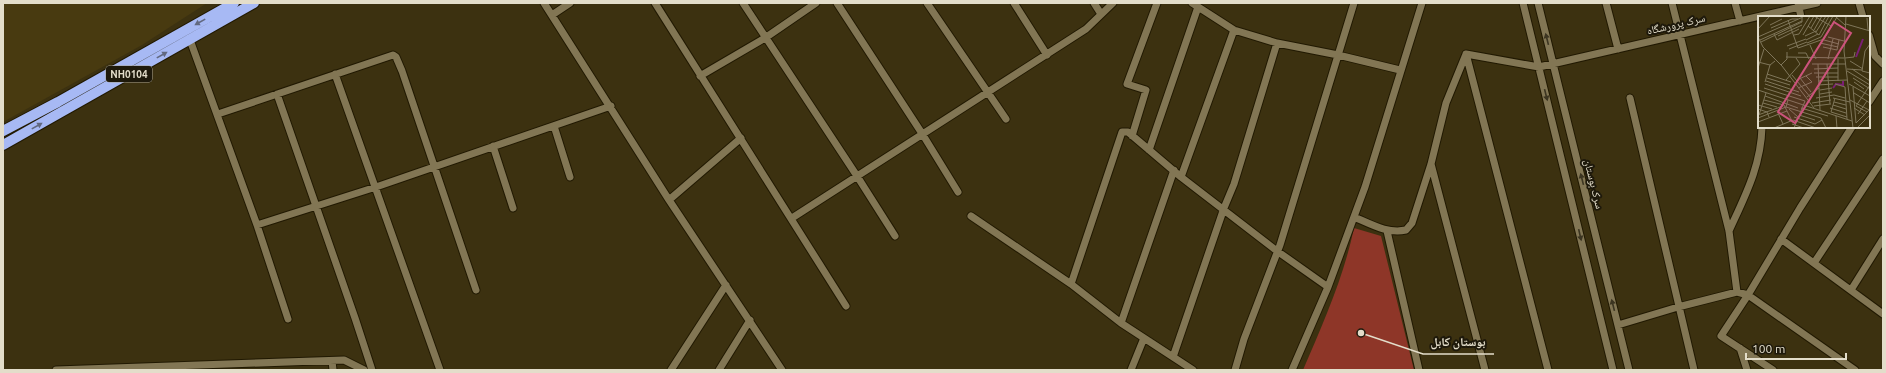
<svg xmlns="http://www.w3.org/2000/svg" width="1886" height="373" font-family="Ubuntu,'Noto Naskh Arabic',sans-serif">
<rect width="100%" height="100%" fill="#3c3110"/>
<path fill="#483a10" d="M3 3H207L142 45 3 122Z"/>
<path fill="#8e3628" d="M1354 228 1381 236 1414 370H1303C1323 324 1344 276 1354 228Z"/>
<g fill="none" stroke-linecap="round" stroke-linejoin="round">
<g stroke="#211902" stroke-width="9">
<path id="minor" d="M544 3 669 200 782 370
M655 3 846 306
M743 3 857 176 895 236
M837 3 923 135 958 192
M927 3 1006 119
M1014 3 1047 55
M1094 3 1101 14
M1192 3 1234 30 1277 43 1338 55 1400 70
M1523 3 1613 370
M1538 3 1629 370
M1606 3 1618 49
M1672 3 1729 231 1737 292
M1735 3 1740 21
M1798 3 1801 17
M1859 3 1863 17
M552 15 570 3
M1869 35 1875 56 1883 64
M190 40 257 225 288 319
M1466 54 1539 67 1817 3
M1466 54 1548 370
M335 74 440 370
M700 76 765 38 816 3
M277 94 355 318 372 370
M1630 98 1694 370
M1869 102 1883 81
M218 114 393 55 396 57 402 71 476 290
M554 126 570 177
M1132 136 1146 90 1127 84 1157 3
M493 146 513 208
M1149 150 1198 7
M1431 164 1485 370
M1181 177 1234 30
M669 200 741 138
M971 216 1071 284 1121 323 1193 370
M1354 217C1371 224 1387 234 1406 230L1412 223 1431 164 1446 103 1466 54
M792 218 1086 29 1113 3
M257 225 376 187 611 106
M1387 231 1419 370
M1729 231C1745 196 1761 166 1762 127
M1781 239 1883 314
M1814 263 1883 159
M1071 284 1122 132H1128L1181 177 1277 251 1328 287
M1851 290 1883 239
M1121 323 1174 170
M1618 325 1678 307 1737 292 1748 295 1855 370
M1740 348 1747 370
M1173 357 1224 208 1234 184 1277 43
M332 361 333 370
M56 370 344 360 364 370
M671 370 726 285
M719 370 750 320
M1131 370 1144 338
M1235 370 1244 339 1280 245 1354 3
M1292 370 1328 287 1365 187 1422 3
M1773 370 1721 336 1748 295 1800 208 1852 127"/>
</g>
<g stroke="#211902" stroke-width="12">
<path id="highway" d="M3 131 58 102 234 3
M3 145 254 3"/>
</g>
<use href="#minor" stroke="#827654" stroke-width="7"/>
<use href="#highway" stroke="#a7b9f4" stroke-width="10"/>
</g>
<defs><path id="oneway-solid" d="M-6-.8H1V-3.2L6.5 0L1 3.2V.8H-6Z"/></defs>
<g fill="#626980">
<use href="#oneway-solid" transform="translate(200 22) rotate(151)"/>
<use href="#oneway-solid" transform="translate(162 55) rotate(-29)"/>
<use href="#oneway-solid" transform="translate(37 126) rotate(-29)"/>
</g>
<g fill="#3c3521">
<use href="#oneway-solid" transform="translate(1547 39) rotate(-104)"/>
<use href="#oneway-solid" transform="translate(1546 95) rotate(76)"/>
<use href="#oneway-solid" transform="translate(1582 179) rotate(-104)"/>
<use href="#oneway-solid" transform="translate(1580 235) rotate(77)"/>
<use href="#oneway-solid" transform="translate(1613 305) rotate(-104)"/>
</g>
<g text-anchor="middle" stroke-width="4" stroke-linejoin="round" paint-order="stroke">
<rect fill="#1e190b" stroke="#a8a291" stroke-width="1" x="106" y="66" width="46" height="16" rx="3"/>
<g font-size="10" font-weight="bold" fill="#e3ddca">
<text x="129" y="78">NH0104</text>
</g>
<g font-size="11" fill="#e3ddca" stroke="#1e190b">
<text transform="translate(1676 24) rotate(-13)" y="4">سرک پرورشگاه</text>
<text transform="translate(1594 184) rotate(76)" y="4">سرک بوستان</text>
</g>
</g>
<g transform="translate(1758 16)">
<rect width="112" height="112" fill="#3c3110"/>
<path fill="none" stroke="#7a1e74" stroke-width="2" d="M98 41 105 23M75 72 78 68 85 69V65"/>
<path fill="none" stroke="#7f765a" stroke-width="1" d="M88 0 86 35 95 112M45 1 0 21 5 31 24 50 56 92M78 1 87 9M109 2 110 14M30 4 40 32 66 23 79 1M88 8 112 15M12 9 24 3M50 10 61 19M13 12 34 3H40M53 12 60 0M0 13 12 0M56 14 64 0M58 16 68 0M16 18 19 24 41 13M36 19 41 18 52 0M45 19 56 0 73 10M61 19 71 0M20 20 44 9M47 20 58 15M70 21 86 25M2 24 44 5M48 24 60 18M66 24 81 28M3 26 44 6V2M49 27 63 21 75 0M62 27 80 31M112 28 107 35 104 55 112 57M52 29 58 43M29 30 48 23M65 31 79 34 81 24M31 33 49 26M40 37H48L51 43M28 41 86 42M87 42 96 41 97 36M70 43 75 23M80 43V65M92 45 105 53M0 46 12 49M54 48H87M60 48 62 94M69 48 72 88M23 49 29 43V36M0 52 6 33M56 53 80 52M89 53 104 54M94 53 112 65M89 55 112 69M56 57H80M9 58 33 66M34 59 53 82M58 61H80M9 62 32 69M42 62 53 76M95 62 112 73M28 64 42 48 38 42M39 64 54 57M8 65 41 76M60 65 89 64M7 66 12 49 17 45M96 66 106 73M7 68 43 80M77 68 87 71 89 103M91 68 112 80M60 69 75 68M95 71 98 107M6 72 47 85M40 72 54 66 48 60M0 74 94 105M62 74 74 72M96 77 112 87M62 78 74 76M7 80 40 92M49 81 61 72M58 82 76 79 87 82M75 82 92 86M6 84 26 89 34 105M92 84 111 94M76 86 88 89M5 87 19 91M54 87 73 84M0 89 14 93M75 89 88 93M56 90 73 88M98 90 112 69M98 90 109 96M28 91 63 102 68 112M43 92 70 100M72 92 88 97M96 92 107 99M0 93 9 96 11 101M31 93 40 101M73 96 89 101M73 96 77 82M20 97 25 108M100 98 109 85M0 99 25 90M1 99 8 77M41 99 57 104M78 100 79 112M36 101 57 108 64 104M0 102 28 91 30 84M0 106 29 95M98 107 112 93M34 108 46 112M16 112 35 104 58 112M36 112 47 85M99 112 112 99"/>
<path fill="#cc537c" fill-opacity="0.15" stroke="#cc537c" stroke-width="2" d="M76 6 93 17 37 107 20 96Z"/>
<rect width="112" height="112" fill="none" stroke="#e3ddca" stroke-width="2"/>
</g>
<path fill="none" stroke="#e3ddca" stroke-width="1.5" d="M1361 333L1423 354H1494"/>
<circle fill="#e3ddca" stroke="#1e190b" stroke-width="1.5" cx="1361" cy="333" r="4"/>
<g font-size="12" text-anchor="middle" font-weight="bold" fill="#e3ddca" stroke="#1e190b" stroke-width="4" stroke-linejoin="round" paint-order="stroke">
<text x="1458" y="346">بوستان کابل</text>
</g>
<rect width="1886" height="373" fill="none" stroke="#e3ddca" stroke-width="8"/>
<path d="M1746 353v6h100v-6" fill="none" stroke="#e3ddca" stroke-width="2"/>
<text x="1752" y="353" font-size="12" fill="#e3ddca" stroke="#1e190b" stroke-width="3" paint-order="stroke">100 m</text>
</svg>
